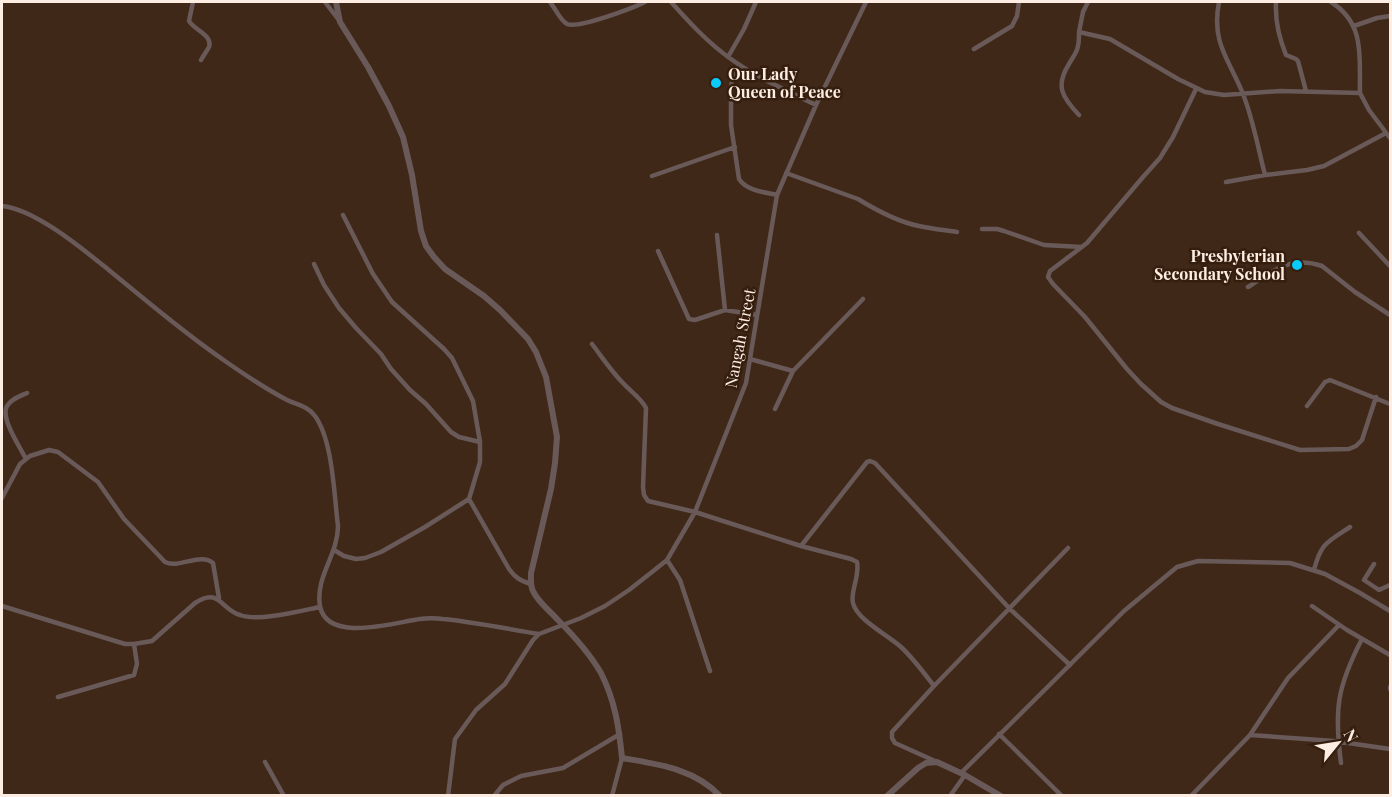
<svg xmlns="http://www.w3.org/2000/svg" width="1392" height="797" font-family="'Playfair Display',serif">
<rect width="100%" height="100%" fill="#3f2817"/>
<g fill="none" stroke-linecap="round" stroke-linejoin="round">
<path stroke="#695a59" stroke-width="4.5" d="M193 2 189 21C194 30 213 35 209 47 207 51 203 56 201 60
M325 2 338 19
M550 2C555 8 560 20 567 24 578 29 633 8 645 2
M671 2C689 22 708 43 731 59 757 78 788 91 816 105
M1219 2C1211 43 1229 59 1243 94 1253 119 1258 148 1265 175
M1276 2C1275 20 1279 38 1286 55L1296 59 1298 61 1306 91
M1331 2C1366 24 1359 58 1360 93
M1354 26 1377 18 1390 16
M1079 32 1083 12 1088 2
M974 49 1012 26 1017 16 1019 2
M728 57 744 29 756 2
M739 65 733 78 731 86V125L739 179C747 191 764 192 777 195
M1196 89 1173 137 1160 158 1143 177 1087 243 1050 271 1048 277 1053 284 1085 317 1127 369 1141 384 1161 402 1172 408 1218 424 1300 450 1349 449 1356 446 1362 440 1376 397
M1079 115C1062 97 1055 86 1069 64 1072 58 1077 53 1078 46 1079 42 1079 37 1079 32L1110 39 1178 79 1205 92 1224 95 1280 91 1360 93 1369 110 1390 138
M786 173 858 199C876 210 898 222 919 226 932 229 944 230 957 232
M652 176 735 147
M1226 182 1265 175 1307 170 1324 166 1386 133
M2 206C35 209 84 250 110 271 148 302 185 334 225 361 245 375 266 389 287 400 297 405 308 406 315 416 333 441 334 495 338 526 338 555 315 577 320 606 327 644 396 622 420 619 427 618 436 618 443 619 475 622 507 629 539 634
M343 215 373 274 392 302 444 349 452 358 473 401 480 442
M982 229H997L1004 231 1044 245 1082 247
M1359 233 1390 266
M717 235 725 310
M658 251 689 319 695 320 725 310 757 315
M314 264 324 285 339 308 356 328 381 354 391 369 410 390 426 404 451 432 459 437 480 442V462L469 499 425 527 381 552 365 558 356 559 344 556 334 550
M1248 287C1273 271 1290 255 1322 266L1355 292 1390 315
M592 344C602 357 611 371 623 383 631 392 641 398 646 408L643 487 644 495 648 501 695 512 801 546 851 559 857 562C860 576 850 592 853 603 857 620 888 635 901 647 913 658 924 673 934 686
M750 359 793 371
M1307 406 1325 382 1330 380 1390 404
M775 409 793 371 863 299
M26 459C20 447 0 418 7 406 11 399 20 396 27 393
M2 498 20 464 30 456 49 450 58 452 98 482 124 519 165 562C180 569 200 552 213 563L219 598
M469 499 509 569C515 577 520 581 531 584
M801 546 867 462 870 461 875 463 1009 608 1070 665
M667 560 680 580 710 671
M1374 564 1364 580 1379 590 1390 585
M1314 570C1321 543 1327 542 1350 527
M2 606 125 644H134L152 641 195 603C220 587 220 609 240 615 258 622 300 611 320 607
M1312 606 1347 630 1390 655
M1390 689V687
M58 697 134 675 137 664 134 644
M999 734 1062 796
M1250 735 1334 741 1390 749
M935 761 895 743 892 738V732L934 686 1068 548
M265 762 284 796
M1341 763C1334 710 1337 687 1362 639
M961 773 1124 611 1177 567 1198 561 1290 563 1325 574 1360 593 1390 611
M448 796 455 739 476 710 505 684 533 640 539 634 581 618 605 606 629 590 652 572 667 560 695 512 746 383 777 195 816 105 866 2
M494 796 503 785 521 776 563 768 620 734
M612 796 622 758
M950 796 965 775
M1191 796 1250 735 1288 678 1339 625"/>
<path stroke="#695a59" stroke-width="6" d="M336 2 340 22 368 67 389 106 403 137 412 175 421 231 426 246 434 257 445 269 484 296 500 310 528 339 536 352 546 377 557 437 555 463 551 489 531 573C531 579 530 585 533 591 538 602 549 610 557 619 573 635 590 654 601 673 615 701 619 727 622 758 656 764 694 768 720 796
M887 796 918 768 926 763 937 762 965 775 1001 796"/>
</g>
<g fill="#09cafa" stroke="#351e0e" stroke-width="2">
<circle cx="716" cy="83" r="6"/>
<circle cx="1297" cy="265" r="6"/>
</g>
<g text-anchor="middle" stroke-width="5" stroke-linejoin="round" paint-order="stroke">
<g font-size="16" font-weight="bold" fill="#fdede3" stroke="#351e0e" text-anchor="start">
<text x="728" y="80">Our Lady<tspan x="728" dy="18">Queen of Peace</tspan></text>
<text x="1285" y="262" text-anchor="end">Presbyterian<tspan x="1285" dy="18">Secondary School</tspan></text>
</g>
<g font-size="16" fill="#fdede3" stroke="#351e0e">
<text transform="translate(740 338) rotate(-79)" y="6">Nangah Street</text>
</g>
</g>
<rect width="1392" height="797" fill="none" stroke="#fdede3" stroke-width="6"/>
<g transform="translate(1338 743) rotate(60)" stroke="#351e0e" stroke-width="4.5" paint-order="stroke">
<path d="M0-4.5L10 22L0 15L-10 22Z" fill="#fdede3"/>
<text y="-9" font-size="16" font-weight="bold" text-anchor="middle" fill="#fdede3">N</text>
</g>
</svg>
